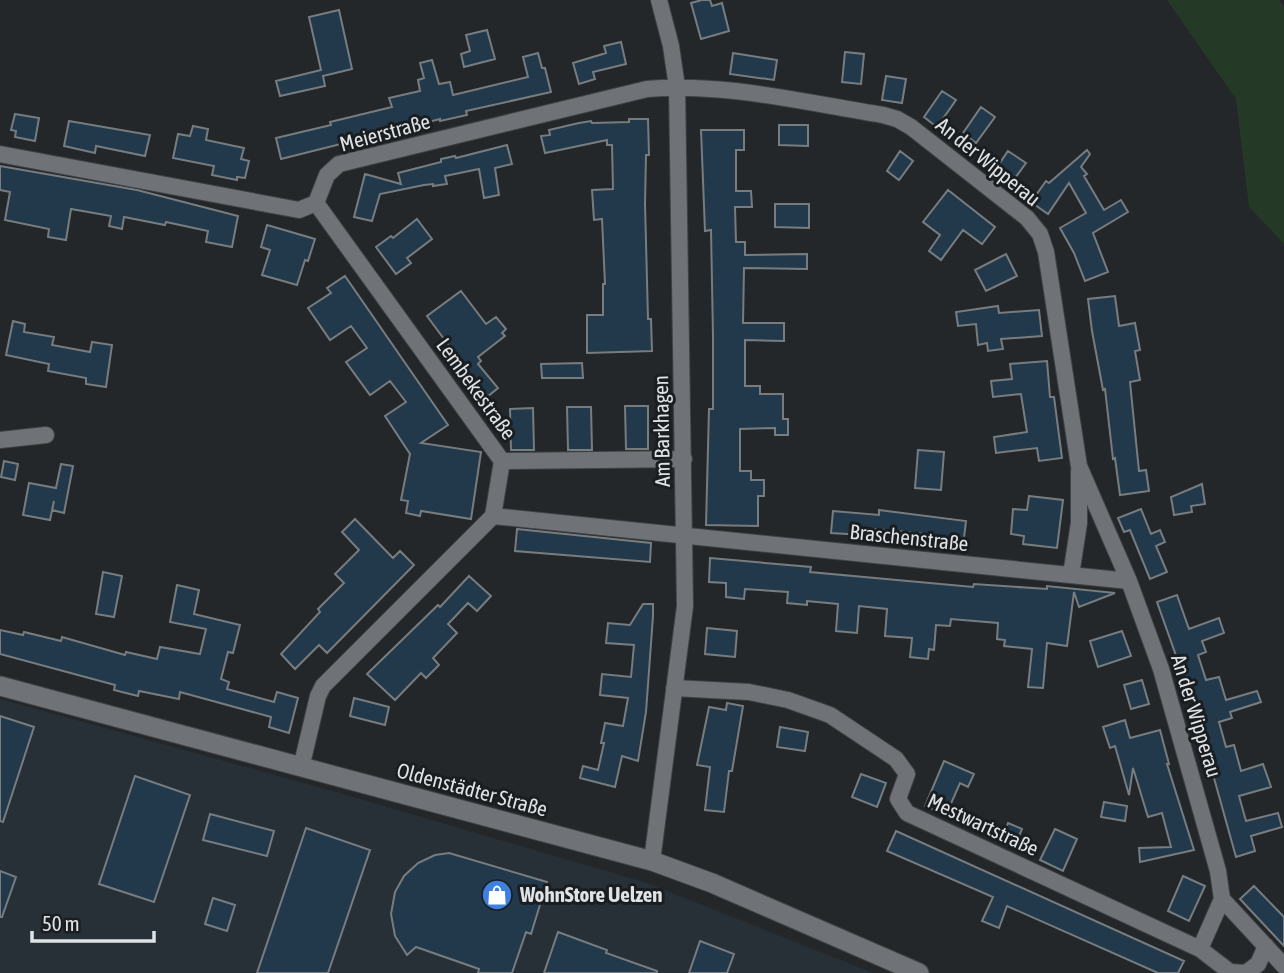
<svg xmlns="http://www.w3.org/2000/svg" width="1284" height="973" font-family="'Asap Condensed',sans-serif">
<rect width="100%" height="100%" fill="#24272a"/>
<path fill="#273037" d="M0 699 336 792 647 883 873 973H0Z"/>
<path fill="#253927" d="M1167 0H1279L1284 7V244L1249 207 1236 99Z"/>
<path fill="#22394b" stroke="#777c7f" stroke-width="2" d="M702 0H710L712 6 722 3 729 31 701 39 691 3Z
M339 10 352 69 323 76 325 86 280 96 276 81 321 70 309 17Z
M487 30 495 59 464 67 461 54 470 51 466 35Z
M621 42 626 64 593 72 595 79 579 84 573 63 606 53 604 46Z
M845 52 864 54 861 84 842 82Z
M538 53 542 68H545L551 92 466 111 467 115 440 121V119L281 159 276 138 331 125 330 122 392 107 389 98 420 91 418 80 424 78 420 63 432 60 439 84 450 82 453 95 528 77 523 57Z
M733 53 777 60 774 80 730 74Z
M886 76 906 79 902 103 882 100Z
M942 91 956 100 937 127 924 117Z
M981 107 995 117 976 143 963 133Z
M15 114 39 118 35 141 15 137 16 131 11 130Z
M629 119H648L649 155H646L645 204 648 319H651L652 351 587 353V315H603V284H605L602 219 594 220 592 190 613 189 612 145H607V140L545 153 541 136 550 135 549 130 579 123 591 121 592 123 629 122Z
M69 121 150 135 145 156 96 146 95 153 64 146Z
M779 125H808V146L779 145Z
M193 126 208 129 206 140 244 148 241 159 249 161 245 178 237 177V180L212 175 214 166 173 158 178 134 190 136Z
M701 130H744V150H736V191H751L752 207H735L736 242H745V255L807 254V269L744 268 743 323H784V341L745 340V386H760V394H783V419H788V435H775V428L740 429V471H751V480H764V496H758V526L706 525 709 409H713V336L711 230 705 231Z
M507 145 512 164 495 168 499 195 484 198 479 169 445 176 447 184 433 186V184L424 185 380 194 372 221 354 217 365 174 401 184 398 173 441 162V159L455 156 456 158Z
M1087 150 1090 154 1081 167 1087 174 1084 176 1104 210 1121 200 1128 212 1093 233 1108 272 1085 281 1074 253 1060 228 1086 213 1069 183 1048 214 1031 202 1046 181 1049 183Z
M900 151 913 161 899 180 887 171Z
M1008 151 1026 163 1010 185 993 173Z
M0 166 137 190 238 216 232 247 206 242 208 231 166 222 165 225 124 217 122 229 109 226 111 216 71 209 66 240 48 237 49 229 5 220 10 192 0 190Z
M948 190 995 227 982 244 963 230 941 260 929 251 940 235 923 222Z
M775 204H809V228L775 227Z
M417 219 432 239 407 258 411 263 396 274 376 247 391 236 393 238Z
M267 225 315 239 308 261 305 260 297 285 262 275 270 250 261 247Z
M1006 254 1017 276 986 291 975 270Z
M345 276 448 425 421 443 481 452 471 519 421 511 420 516 406 513 408 501 401 500 410 454 385 416 406 402 390 381 370 395 346 362 367 348 351 326 330 340 308 308 331 293 327 288Z
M461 291 486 324 496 317 506 329 502 333 505 336 478 357 481 361 478 364 498 388 487 397 427 316Z
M1115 296 1119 326 1135 323 1140 350 1135 351 1140 380 1130 382 1139 471 1146 470 1149 491 1120 495 1115 458 1113 459 1105 389 1103 390 1092 331 1088 299Z
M998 306 999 313 1039 310 1042 336 1001 339 1003 349 988 351 987 343 978 345 976 324 958 326 956 312Z
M13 321 25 324 24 332 54 337 52 345 90 352 92 342 112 345 106 387 86 384V378L48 371 49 364 6 355Z
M1047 361 1050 397H1054L1062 458 1039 461 1037 448 996 453 994 437 1027 432 1021 394 993 397 991 381 1012 379 1010 364Z
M582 363 583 378H542L541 364Z
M625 406H648V449H626Z
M567 407H591L592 450H568Z
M533 408 534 450H511L510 409Z
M918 450 944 452 941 490 915 488Z
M4 461 18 464 15 480 1 477Z
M61 464 73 466 64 513 52 510 54 501 50 520 23 515 29 483 56 488Z
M1202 484 1205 504 1191 506 1192 512 1174 515 1171 497Z
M1029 496 1063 500 1057 548 1023 544 1024 536 1011 534 1013 509 1027 510Z
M1141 509 1151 534 1160 530 1165 542 1156 546 1167 572 1150 579 1130 530 1124 532 1118 518Z
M879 510 966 521 963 546 924 542 925 534 865 528 864 535 831 533 833 511 879 515Z
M355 519 393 558 400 551 414 565 327 653 319 645 295 669 281 654 320 612 318 609 344 583 335 574 359 550 342 532Z
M517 529 651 543 650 562 515 551Z
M710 558 811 567 810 572 973 587 974 584 1047 589V586L1115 593 1079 607 1074 592 1067 646 1047 643 1043 688 1028 687 1032 649 1004 646 1005 640 997 639 998 623 951 619 950 626 936 625 934 650 929 649 928 659 910 657 912 638 885 636 887 609 859 606 857 633 836 631 838 604 807 601V605L787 603 788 592 745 589 744 599 726 597V583L709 582Z
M103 572 122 576 114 617 96 614Z
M469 576 491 596 477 611 468 603 448 624 457 633 433 658 439 665 426 678 421 673 395 700 367 674 438 605 440 607Z
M177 585 199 590 194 614 240 625 233 653 228 652 221 679 229 682 227 689 274 702 277 692 298 698 289 733 269 727 271 717 180 692 179 699 139 691 138 696 114 690 115 685 0 654V630L23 635 24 632 61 641 62 637 125 655 126 652 157 659 160 647 200 654 206 629 170 622Z
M1177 595 1189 629 1219 618 1224 633 1202 641 1206 652 1198 655 1206 680 1219 677 1226 700 1257 691 1261 702 1230 712 1232 718 1219 722 1226 747 1234 745 1241 771 1263 764 1271 787 1239 796 1246 821 1278 813 1282 827 1251 836 1255 851 1236 857 1207 753 1209 752 1183 663 1179 664 1157 602Z
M643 604H653V616L646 712 638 761 622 756 615 787 580 778 583 766 598 770 604 743H601L605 723 623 726 628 698 600 695 602 674 631 677 634 645 606 643 608 623 630 625Z
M707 628 737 631 735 657 705 654Z
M1122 631 1131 656 1098 667 1090 641Z
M1142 680 1149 704 1131 709 1124 685Z
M354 698 389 707 385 725 350 716Z
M727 703 743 706 732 771H729L724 812 705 810 710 767 697 765 709 707 726 710Z
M0 716 34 727 3 822 0 821Z
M1125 720 1130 738 1160 730 1169 764H1167L1194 850 1140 862 1139 848 1171 847 1162 813 1148 817 1133 768 1129 795 1115 746 1110 748 1103 727Z
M780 727 808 732 805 751 777 747Z
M944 761 974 774 968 787 960 783 946 815 925 806Z
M861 774 886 783 877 807 852 797Z
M135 776 190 795 154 902 99 884Z
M1104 802 1127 806 1125 821 1101 817Z
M210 814 274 831 267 856 203 840Z
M1008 823 1022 829 1014 848 1000 842Z
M306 828 370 850 328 973H257Z
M1055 829 1077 839 1063 871 1040 860Z
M896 831 1184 961 1178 973H1158L1007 906 999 928 982 921 993 897 887 851Z
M449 853 547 882 531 934 526 932 512 973H478L479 969 416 947 407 955 395 936 391 914 395 892 404 876 418 863 435 855Z
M0 871 16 877 2 917H0Z
M1183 876 1205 886 1189 921 1168 911Z
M1254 886 1284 917V946L1240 899Z
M213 898 235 905 227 931 205 924Z
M558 932 607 950 606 953 657 971V973H544Z
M700 941 734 954 727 973H689Z"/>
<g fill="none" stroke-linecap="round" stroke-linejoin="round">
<g stroke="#404345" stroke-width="18">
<path id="minor" d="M0 154 299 210 316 203 327 175 339 164 647 89C724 82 806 103 883 115L897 119 911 127 1027 218 1040 234 1046 252 1079 466 1129 581 1161 669 1218 871 1222 899 1284 966
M0 440 46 435
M502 461 684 459
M493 516 1129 581
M1071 575 1079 523V471
M674 688 749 692 788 700 830 715 896 759 907 774 898 799 907 813 1200 949 1230 972 1246 973 1258 964 1266 946
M301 768 318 696 323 686 493 516 502 461 316 203
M652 861 685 606 677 87 671 46 659 0
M1200 949 1222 899"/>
</g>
<g stroke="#404345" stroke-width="21">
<path id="tertiary" d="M0 686 652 861 712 883 919 973"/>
</g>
<use href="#minor" stroke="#6f7377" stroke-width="16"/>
<use href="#tertiary" stroke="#6f7377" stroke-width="19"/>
</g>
<defs>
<g id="shop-disc" transform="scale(1.575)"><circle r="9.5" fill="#3f7fe0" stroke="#1a1e21"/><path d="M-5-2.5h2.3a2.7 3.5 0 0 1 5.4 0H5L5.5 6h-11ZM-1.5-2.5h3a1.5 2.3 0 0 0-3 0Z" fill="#fff"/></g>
</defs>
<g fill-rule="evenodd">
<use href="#shop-disc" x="497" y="895"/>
</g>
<g text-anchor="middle" stroke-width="6" stroke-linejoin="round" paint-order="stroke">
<g font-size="21" fill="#e0e3e5" stroke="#1a1e21">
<text transform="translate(385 133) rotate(-15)" y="7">Meierstraße</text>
<text transform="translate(988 162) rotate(39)" y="7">An der Wipperau</text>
<text transform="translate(476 389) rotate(54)" y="7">Lembekestraße</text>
<text transform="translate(662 431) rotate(-91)" y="7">Am Barkhagen</text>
<text transform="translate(909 538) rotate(6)" y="7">Braschenstraße</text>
<text transform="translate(1196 716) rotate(73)" y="7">An der Wipperau</text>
<text transform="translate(472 790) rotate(15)" y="7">Oldenstädter Straße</text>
<text transform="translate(983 825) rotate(25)" y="7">Mestwartstraße</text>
</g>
<g font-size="21" font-weight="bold" fill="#e0e3e5" stroke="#1a1e21" text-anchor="start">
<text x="520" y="902">WohnStore Uelzen</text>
</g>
</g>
<path d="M32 931v10h122v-10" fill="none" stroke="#e0e3e5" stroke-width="3.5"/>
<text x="42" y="931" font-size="21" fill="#e0e3e5" stroke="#1a1e21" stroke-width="5" paint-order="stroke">50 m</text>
</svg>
